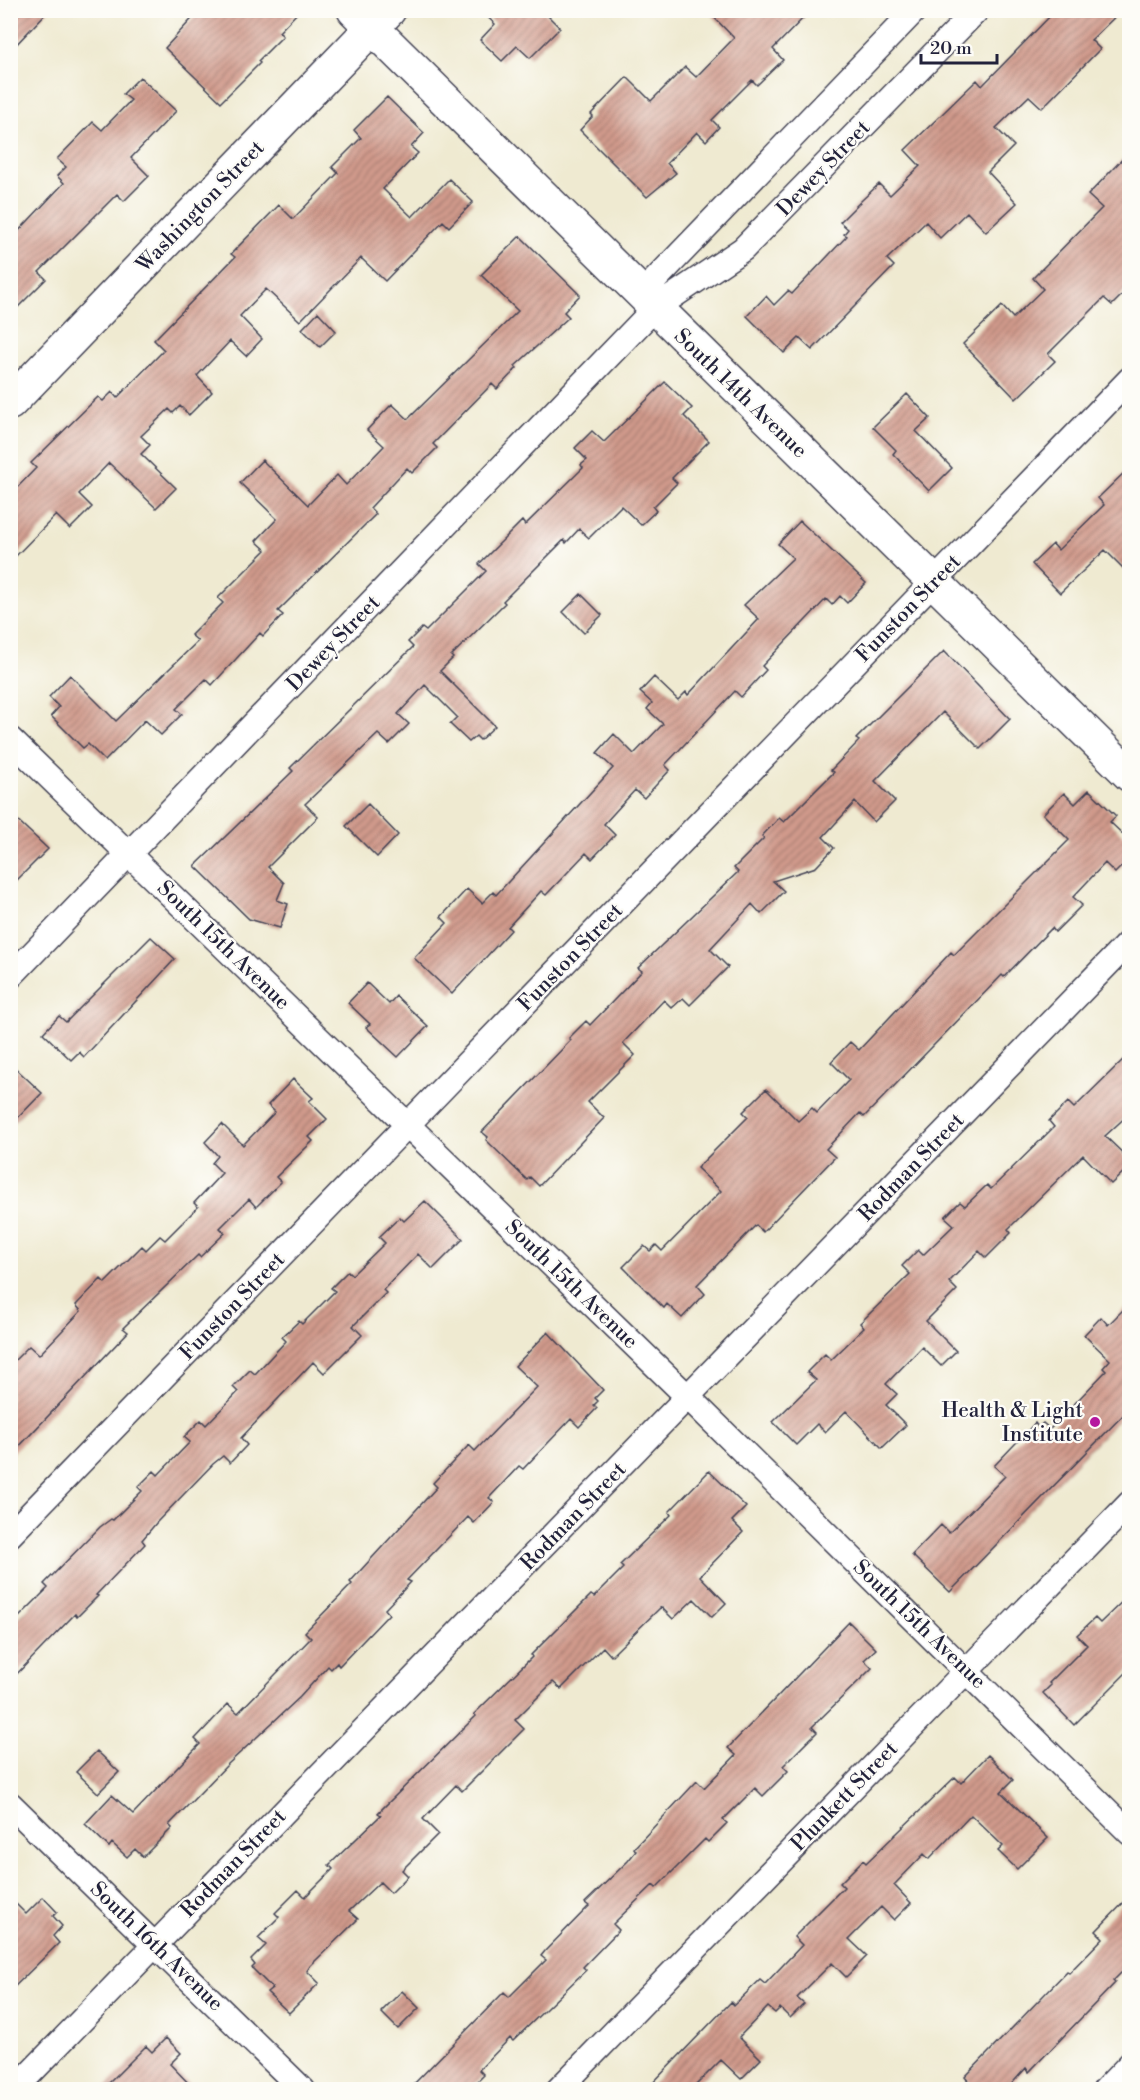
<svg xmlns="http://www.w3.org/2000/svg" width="1140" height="2100" font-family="'Libre Bodoni',serif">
<defs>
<pattern id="building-hatch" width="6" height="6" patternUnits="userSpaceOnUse" patternTransform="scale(1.5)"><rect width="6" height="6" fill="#d09a8b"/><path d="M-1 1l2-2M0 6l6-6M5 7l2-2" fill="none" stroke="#a87d73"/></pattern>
</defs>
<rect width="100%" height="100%" fill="#fdfcf7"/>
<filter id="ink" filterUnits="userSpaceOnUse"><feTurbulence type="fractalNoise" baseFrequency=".0167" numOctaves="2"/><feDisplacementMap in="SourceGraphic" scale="12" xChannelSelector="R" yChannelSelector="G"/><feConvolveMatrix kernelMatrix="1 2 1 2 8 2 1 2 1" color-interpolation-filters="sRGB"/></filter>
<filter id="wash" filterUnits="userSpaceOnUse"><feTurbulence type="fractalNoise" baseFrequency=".008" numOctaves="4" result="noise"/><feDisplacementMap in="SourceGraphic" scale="24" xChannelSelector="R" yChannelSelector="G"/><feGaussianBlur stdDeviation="1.35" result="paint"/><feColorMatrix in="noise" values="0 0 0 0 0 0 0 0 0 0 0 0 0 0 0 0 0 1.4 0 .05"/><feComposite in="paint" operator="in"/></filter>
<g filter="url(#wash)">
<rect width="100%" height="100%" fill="#efead1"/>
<g id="blocks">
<path fill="url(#building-hatch)" d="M10 10H49L10 51Z
M200 10H300L279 32 283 36 258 61 260 63 221 102 165 48Z
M480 10H542L560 28 530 58 517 46 502 61 480 40 495 24Z
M707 10H811L773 49 783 60 757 85 752 80 712 120 719 127 706 141 697 132 667 163 676 173 647 197 580 130 593 116 591 114 627 77 651 101 685 67 696 77 734 38Z
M1056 10H1122L1091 40 1100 49 1042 108 1029 96 996 128 1014 146 988 172 1017 203 986 232 967 212 940 238 926 222 887 259 894 266 812 350 799 338 784 353 747 316 766 296 774 305 788 291 792 294 847 236 844 234 848 229 840 222 862 200 879 184 890 195 920 166 905 150 977 80 982 86Z
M140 77 176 111 131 158 149 176 124 201 117 194 39 272 46 279 10 315V240L64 183 57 176 66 167 57 159 93 122 102 130 131 100 123 94Z
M387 97 424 133 411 147 418 153 383 189 412 217 449 179 473 202 449 227 443 221 385 281 361 258 300 321 266 289 240 316 262 339 246 356 230 341 197 376 212 392 189 415 180 406 173 413 169 409 141 436 150 445 141 454 176 488 156 508 109 463 79 494 92 507 70 529 56 515 10 562V495L36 468 31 463 98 397 103 401 112 392 117 398 164 350 154 340 235 257 231 254 279 205 293 219 338 173 332 167 361 138 354 130Z
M1130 151V287L1112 305 1104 298 1048 354 1055 361 1016 399 963 344 1002 306 1013 318 1043 289 1033 278 1102 208 1088 195Z
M520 236 580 295 564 312 569 317 515 366 517 368 497 389 492 384 433 444 437 448 412 473 407 468 370 508 376 514 278 611 283 615 263 636 260 633 212 685 206 679 176 709 182 714 161 735 145 720 105 761 88 744 83 748 51 716 59 707 49 697 70 675 116 721 168 670 198 641 191 635 223 603 218 598 266 550 256 541 277 519 240 483 262 460 308 505 337 475 346 485 384 446 367 430 392 404 408 419 518 311 481 275Z
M318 312 336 331 320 347 302 329Z
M665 382 692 408 684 416 709 441 672 478 677 483 653 507 656 511 641 525 621 506 589 538 579 529 566 543 564 540 503 601 505 603 451 656 453 658 440 671 495 726 480 740 476 736 469 742 450 724 457 717 425 685 398 714 409 724 389 744 378 734 305 804 318 817 268 867 284 883 277 900 288 904 280 928 249 919 195 866 293 771 290 768 413 647 408 642 422 628 426 631 486 571 479 564 522 521 525 525 583 468 581 465 587 460 575 448 592 431 604 442Z
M907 394 930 418 916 431 952 468 929 491 893 454 896 450 873 427Z
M1130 467V575L1105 550 1060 593 1032 564 1053 544 1058 550 1104 505 1098 498Z
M800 521 866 583 847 603 840 596 832 605 826 599 762 666 766 670 741 697 735 691 665 765 670 770 644 798 635 790 604 824 615 835 592 859 586 853 546 895 541 891 508 927 511 930 452 994 414 958 447 923 441 917 467 889 482 903 493 892 496 895 613 768 597 753 614 734 634 754 663 724 647 709 652 703 640 692 654 677 678 700 686 692 688 695 759 619 744 605 793 558 778 544Z
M581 594 602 615 584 633 563 612Z
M944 651 1010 719 980 749 943 712 875 781 895 801 874 822 855 802 823 837 834 848 816 867 773 881 784 891 761 914 752 904 710 949 728 967 690 1005 683 998 672 1008 664 1000 623 1043 635 1055 588 1102 604 1118 539 1186 530 1177 527 1180 486 1140 488 1137 482 1132 571 1040 569 1038 586 1021 590 1025 642 971 638 968 738 872 734 868 764 838 762 836 779 818 784 822 834 772 831 770 859 741 856 739Z
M1089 790 1116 816 1110 822 1130 841V858L1115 873 1105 863 1073 897 1082 905 1055 932 1052 928 1004 977 1002 975 864 1117 860 1113 826 1149 835 1157 786 1208 763 1232 756 1225 697 1285 705 1294 682 1318 667 1304 664 1308 623 1267 644 1246 650 1251 656 1245 662 1251 721 1191 697 1168 748 1117 743 1112 766 1089 798 1121 812 1108 817 1113 849 1080 831 1062 850 1042 859 1050 951 952 954 955 1069 840 1043 814 1064 793 1075 804Z
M368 804 398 835 377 857 346 826Z
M10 813 48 849 10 887Z
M151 937 175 959 84 1057 79 1052 71 1060 43 1033 59 1016 66 1022Z
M367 983 389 1004 396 996 428 1026 398 1057 366 1027 370 1024 348 1003Z
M1130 1053V1113L1105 1136 1130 1160V1166L1111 1184 1083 1155 1008 1229 1011 1233 986 1258 979 1251 949 1282 957 1290 926 1321 956 1351 941 1366 922 1347 886 1384 897 1394 886 1405 906 1425 882 1448 846 1411 825 1432 817 1424 796 1445 773 1422 816 1380 807 1372 825 1354 831 1360 864 1328 860 1323 910 1274 902 1266 918 1250 923 1255 954 1225 945 1217 960 1202 965 1206 987 1185 991 1189 1054 1127 1049 1121 1068 1102 1074 1108Z
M10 1063 42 1093 10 1126Z
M293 1079 313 1098 309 1101 327 1119 309 1137 313 1141 276 1177 281 1182 256 1207 249 1199 220 1228 225 1233 200 1257 198 1255 123 1328 128 1332 10 1456V1365L29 1346 39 1355 81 1311 76 1305 101 1279 105 1283 142 1246 146 1250 160 1236 165 1240 198 1207 194 1203 222 1173 212 1163 218 1156 205 1142 222 1124 243 1145 275 1112 268 1105Z
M425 1201 463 1239 433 1269 418 1254 383 1290 386 1293 353 1326 362 1335 324 1373 313 1362 241 1438 247 1445 230 1463 223 1456 213 1464 157 1522 142 1540 145 1544 96 1595 98 1596 77 1617 75 1614 10 1681V1626L48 1588 44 1584 100 1527 111 1519 113 1520 142 1491 138 1487 154 1471 158 1475 190 1442 184 1437 201 1420 206 1425 238 1392 233 1387 250 1370 255 1374 286 1341 282 1337 299 1321 302 1324 335 1291 331 1288 348 1271 352 1275 385 1243 379 1237 400 1217 404 1221Z
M1130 1303V1408L950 1592 912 1555 941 1525 949 1533 1005 1476 994 1466 1035 1423 1038 1427 1043 1423 1050 1429 1106 1371 1103 1368 1110 1360 1084 1335 1101 1317 1108 1325Z
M548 1332 603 1390 595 1398 598 1401 594 1405 597 1408 579 1427 571 1419 523 1469 519 1466 489 1498 494 1502 474 1523 468 1517 407 1580 411 1582 385 1609 389 1614 339 1666 337 1663 331 1669 328 1666 300 1697 228 1764 169 1825 172 1828 143 1857 135 1849 127 1857 112 1843 109 1847 85 1824 112 1795 133 1814 200 1744 195 1739 228 1704 238 1713 311 1638 305 1632 352 1584 350 1582 437 1487 433 1483 469 1445 475 1451 537 1387 515 1366Z
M709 1471 746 1507 732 1521 743 1532 700 1576 726 1603 712 1617 694 1599 673 1619 661 1607 611 1656 603 1647 561 1689 553 1682 515 1720 524 1729 462 1791 456 1785 423 1819 438 1834 402 1870 408 1876 391 1893 380 1882 349 1911 358 1919 310 1966 307 1971 319 1983 289 2013 267 1992 272 1988 252 1968 255 1965 251 1960 266 1945 258 1938 279 1917 275 1913 298 1890 305 1897 333 1869 329 1865 381 1815 378 1813 476 1716 474 1714 532 1657 531 1655 591 1595 594 1597 623 1568 620 1565 671 1515 669 1512Z
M1130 1594V1669L1074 1725 1043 1693 1051 1685 1049 1683 1087 1645 1077 1635 1095 1618 1100 1623Z
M849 1622 876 1649 864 1660 872 1668 812 1727 817 1732 783 1766 788 1771 763 1796 755 1788 723 1820 727 1823 708 1842 705 1839 656 1888 653 1885 613 1924 619 1930 583 1967 586 1970 513 2041 510 2038 479 2070 484 2075 469 2090H408L504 1992 509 1997 546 1960 541 1956 545 1951 589 1906 585 1903 628 1861 636 1851 634 1848 697 1781 704 1788 736 1755 728 1748Z
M97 1751 119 1772 98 1793 76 1772Z
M988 1755 1013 1780 1001 1792 1048 1838 1017 1869 998 1851 1003 1846 971 1815 929 1859 924 1854 894 1885 911 1903 894 1920 881 1907 849 1939 867 1956 846 1977 832 1963 797 1998 804 2004 790 2018 780 2008 775 2013 768 2007 739 2037 761 2059 741 2079 721 2060 691 2090H646L731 2002 734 2005 760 1980 765 1984 802 1945 794 1937 844 1887 840 1883 863 1860 866 1863 955 1777 961 1783Z
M1130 1896V1964L1113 1981 1115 1983 1029 2072 1026 2068 1006 2090H976L965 2077 1067 1971 1069 1973 1103 1938 1096 1931Z
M43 1897 57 1912 53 1916 62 1926 53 1936 59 1943 10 1991V1898L26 1914Z
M402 1991 419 2008 398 2029 381 2012Z
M166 2038 181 2053 170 2064 195 2090H102L146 2046 152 2052Z"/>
</g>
</g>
<g filter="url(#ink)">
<use href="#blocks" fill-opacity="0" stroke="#414052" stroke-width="1.5"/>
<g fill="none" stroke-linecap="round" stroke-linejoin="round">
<g stroke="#414052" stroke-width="27">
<path id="street" d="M654 309 653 282 915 10
M10 739 689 1398 1130 1833
M10 977 654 309 743 249 977 10
M10 1535 1130 379
M10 1804 303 2090
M14 2090 1130 941
M558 2090 1130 1503
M1105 2090 1130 2064"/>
</g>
<g stroke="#414052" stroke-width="36">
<path id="secondary" d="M354 10 1130 775
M10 403 389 10"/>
</g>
<use href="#street" stroke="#fff" stroke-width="24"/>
<use href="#secondary" stroke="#fff" stroke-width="33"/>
</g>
</g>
<circle fill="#b5179e" stroke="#fdfcf7" stroke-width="2" cx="1095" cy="1422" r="6"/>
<g text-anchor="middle" stroke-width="4.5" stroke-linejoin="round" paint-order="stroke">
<g font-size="21" fill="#22223b" stroke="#fdfcf7">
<text transform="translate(823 168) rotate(-46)" y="7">Dewey Street</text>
<text transform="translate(200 206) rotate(-46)" y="7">Washington Street</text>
<text transform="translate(741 393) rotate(44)" y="7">South 14th Avenue</text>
<text transform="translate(908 608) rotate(-46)" y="7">Funston Street</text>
<text transform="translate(333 643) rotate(-46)" y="7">Dewey Street</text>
<text transform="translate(224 945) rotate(44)" y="7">South 15th Avenue</text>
<text transform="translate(570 957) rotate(-46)" y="7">Funston Street</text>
<text transform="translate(911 1167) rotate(-46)" y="7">Rodman Street</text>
<text transform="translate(572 1284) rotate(44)" y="7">South 15th Avenue</text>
<text transform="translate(232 1306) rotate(-46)" y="7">Funston Street</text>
<text transform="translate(573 1516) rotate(-46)" y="7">Rodman Street</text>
<text transform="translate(920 1624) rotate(44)" y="7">South 15th Avenue</text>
<text transform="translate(844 1796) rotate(-46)" y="7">Plunkett Street</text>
<text transform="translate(233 1863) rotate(-46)" y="7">Rodman Street</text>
<text transform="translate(157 1946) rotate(44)" y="7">South 16th Avenue</text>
</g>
<g font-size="21" fill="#22223b" stroke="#fdfcf7" text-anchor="end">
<text x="1083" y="1417">Health &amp; Light<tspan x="1083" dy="24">Institute</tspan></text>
</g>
</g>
<rect width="1140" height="2100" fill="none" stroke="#fdfcf7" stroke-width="36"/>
<path d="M921 54v9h76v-9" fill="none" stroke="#22223b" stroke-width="3"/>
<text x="930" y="54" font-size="18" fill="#22223b" stroke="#fdfcf7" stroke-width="4.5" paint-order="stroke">20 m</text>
</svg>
